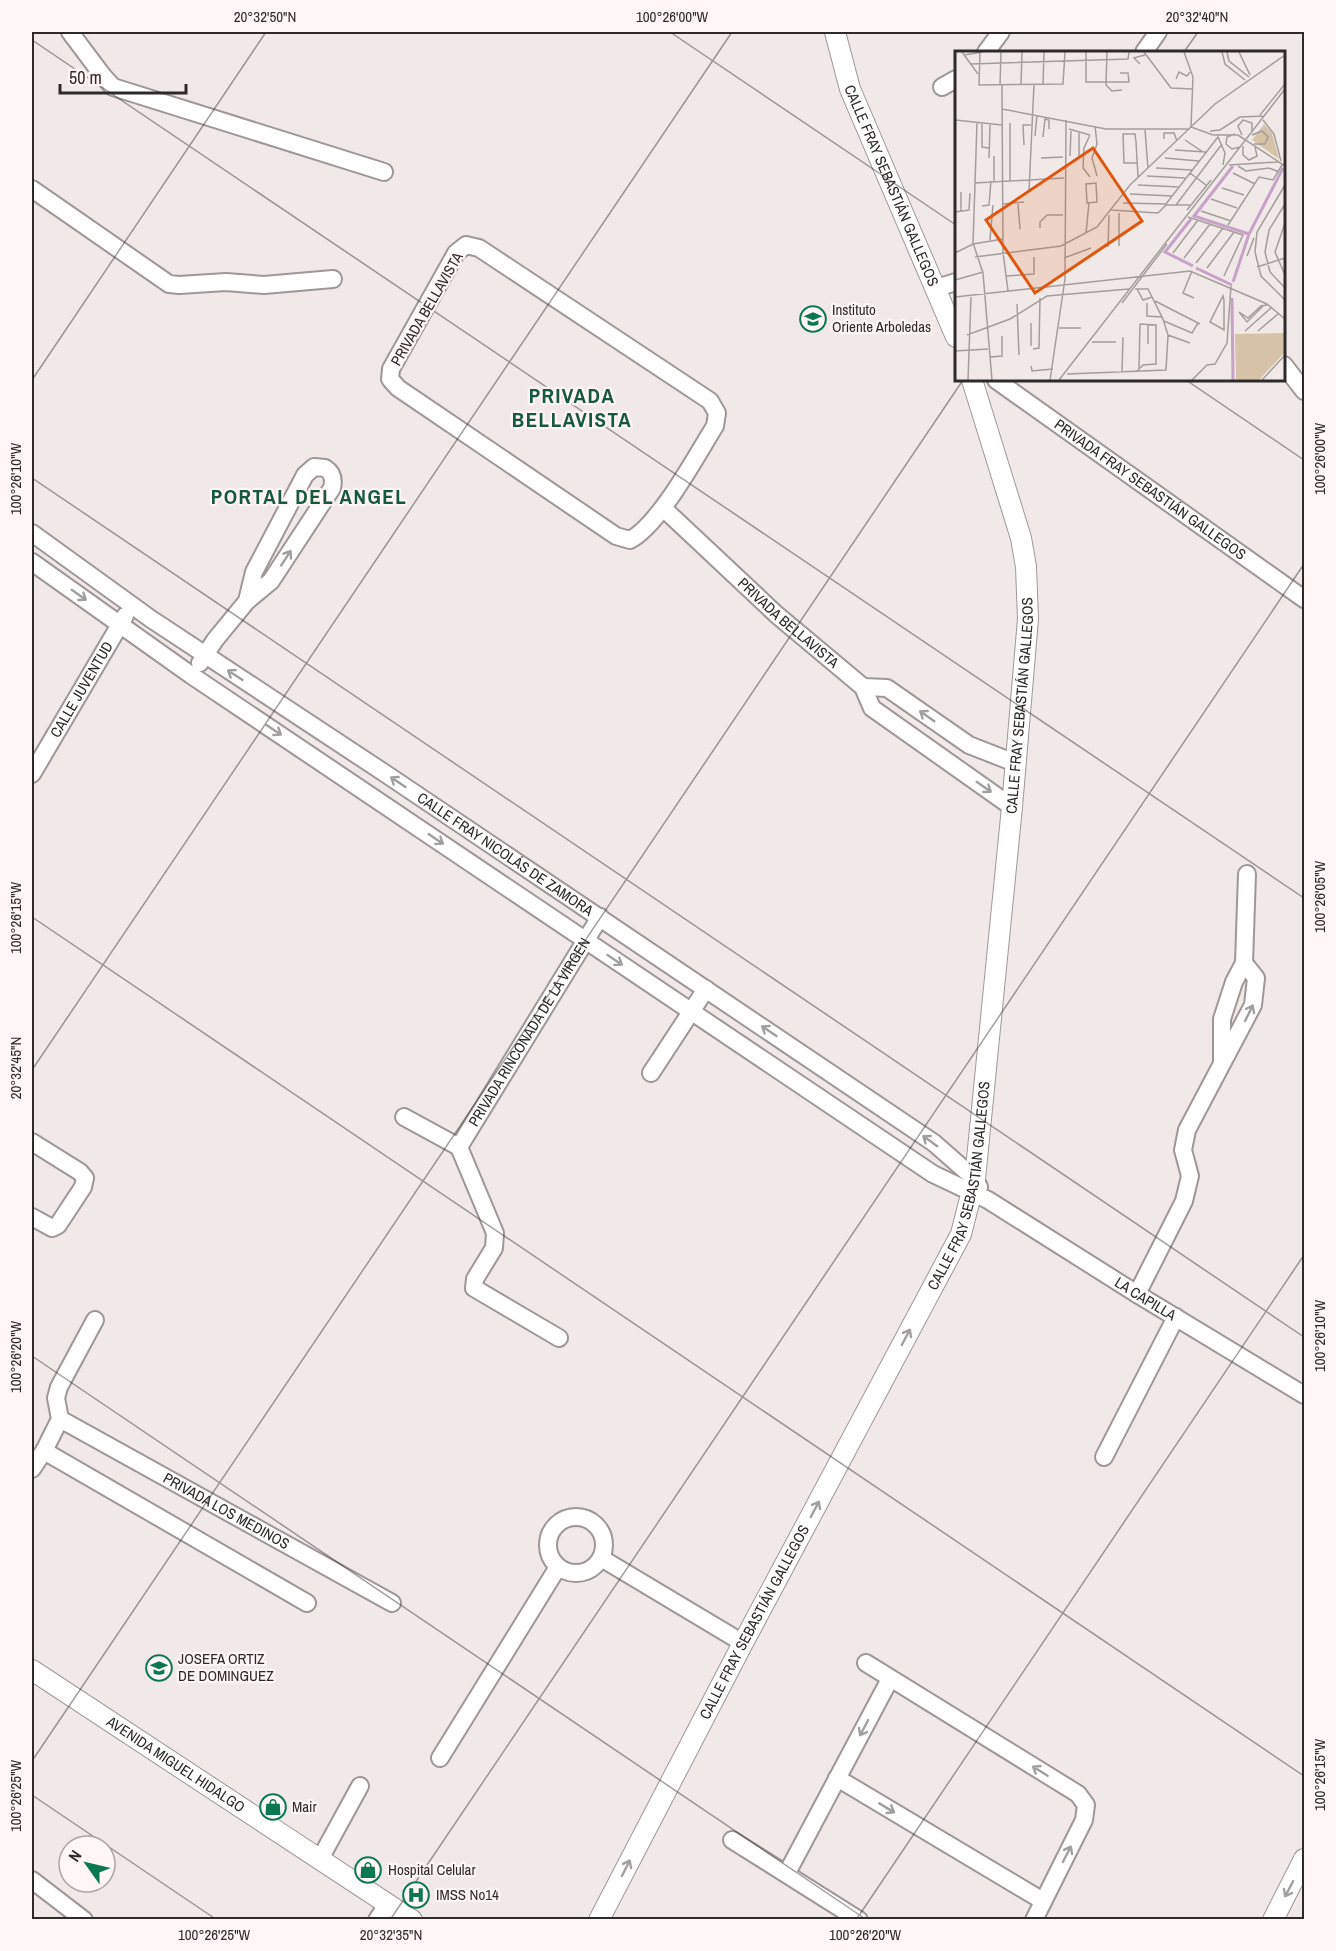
<svg xmlns="http://www.w3.org/2000/svg" width="1336" height="1951" font-family="'Archivo Narrow',sans-serif">
<rect width="100%" height="100%" fill="#f1e9e8"/>
<g fill="none" stroke-linecap="round" stroke-linejoin="round">
<g stroke="#9f9796" stroke-width="20">
<g id="minor">
<path d="M70 32 103 76 113 87 384 172"/>
<path d="M986 52 1001 32"/>
<path d="M1144 52 1158 32"/>
<path d="M942 87 956 79"/>
<path d="M32 189 169 284 179 285 226 282 264 285 333 279"/>
<path d="M466 245 479 248 710 401 717 413 715 426C696 456 660 524 630 540L616 536 398 388 390 379 391 369 456 253Z"/>
<path d="M936 288 956 282"/>
<path d="M1284 365 1304 391"/>
<path id="s1" d="M996 380 1304 599"/>
<path id="s2" d="M663 508 777 615 863 687 872 708 1012 807"/>
<path id="s3" d="M32 533 151 619 383 772 934 1143 975 1179 979 1187"/>
<path id="s4" d="M32 562 191 675 933 1174 988 1200 1137 1294 1304 1395"/>
<path d="M200 663 215 640 247 601 271 581 332 488C334 479 333 473 325 468L314 467 305 475 254 572 247 601"/>
<path d="M863 687 887 688 969 745 1015 763"/>
<path id="s5" d="M32 774 125 616"/>
<path d="M1222 1060V1019L1234 982 1244 963 1247 874"/>
<path d="M651 1073 706 989"/>
<path d="M404 1117 459 1147"/>
<path d="M32 1142 80 1172 85 1178 83 1187 58 1225 52 1228 32 1217"/>
<path d="M1137 1294 1184 1201 1190 1176 1183 1150 1187 1130 1253 1005 1256 978 1244 963"/>
<path id="s6" d="M559 1338 474 1288 475 1279 494 1248 495 1233 459 1147 600 917"/>
<path id="s7" d="M60 1419 392 1603"/>
<path d="M44 1451 307 1603"/>
<path d="M1104 1457 1176 1317"/>
<path d="M32 1469 44 1451 60 1419 56 1398 59 1387 95 1320"/>
<circle cx="576" cy="1545" r="28"/>
<path d="M601 1558 743 1643"/>
<path d="M866 1663 1078 1794 1086 1805 1084 1820 1034 1920"/>
<path d="M440 1758 558 1567"/>
<path d="M837 1778 1043 1901"/>
<path d="M732 1840 859 1920"/>
<path d="M320 1859 360 1786"/>
<path d="M787 1873 890 1679"/>
<path d="M32 1880 84 1920"/>
<path d="M377 1920 388 1903"/>
</g>
</g>
<g stroke="#9f9796" stroke-width="22">
<g id="tertiary">
<path id="s8" d="M835 32 850 89 956 337"/>
<path id="s9" d="M32 1670 412 1920"/>
<path id="s10" d="M599 1920 743 1643 961 1234 975 1179 1012 807 1028 619 1026 567 1021 538 972 380"/>
<path d="M1273 1920 1304 1859"/>
</g>
</g>
<use href="#minor" stroke="#fff" stroke-width="16"/>
<use href="#tertiary" stroke="#fff" stroke-width="20"/>
</g>
<defs><path id="oneway-shaft" d="M-6 0H5M1.5-3L5.5 0L1.5 3" fill="none" stroke-width="1.6" stroke-linecap="round" stroke-linejoin="round" transform="scale(1.5)"/></defs>
<g stroke="#a19f9f">
<use href="#oneway-shaft" transform="translate(286 558) rotate(-57)"/>
<use href="#oneway-shaft" transform="translate(79 595) rotate(35)"/>
<use href="#oneway-shaft" transform="translate(235 675) rotate(-147)"/>
<use href="#oneway-shaft" transform="translate(927 716) rotate(-145)"/>
<use href="#oneway-shaft" transform="translate(274 730) rotate(34)"/>
<use href="#oneway-shaft" transform="translate(398 782) rotate(-146)"/>
<use href="#oneway-shaft" transform="translate(984 787) rotate(35)"/>
<use href="#oneway-shaft" transform="translate(436 839) rotate(34)"/>
<use href="#oneway-shaft" transform="translate(615 960) rotate(34)"/>
<use href="#oneway-shaft" transform="translate(1249 1013) rotate(-64)"/>
<use href="#oneway-shaft" transform="translate(769 1031) rotate(-146)"/>
<use href="#oneway-shaft" transform="translate(930 1141) rotate(-144)"/>
<use href="#oneway-shaft" transform="translate(906 1337) rotate(-62)"/>
<use href="#oneway-shaft" transform="translate(815 1509) rotate(-62)"/>
<use href="#oneway-shaft" transform="translate(864 1728) rotate(118)"/>
<use href="#oneway-shaft" transform="translate(1040 1771) rotate(-148)"/>
<use href="#oneway-shaft" transform="translate(887 1808) rotate(31)"/>
<use href="#oneway-shaft" transform="translate(1067 1854) rotate(-63)"/>
<use href="#oneway-shaft" transform="translate(626 1868) rotate(-63)"/>
<use href="#oneway-shaft" transform="translate(1289 1889) rotate(118)"/>
</g>
<path fill="none" stroke="#2e2a2a" stroke-width="1.5" stroke-opacity="0.45" d="M670 32 956 225M32 40 1304 898M1184 52 1198 32M32 380 266 32M1186 380 1304 460M32 478 1304 1337M32 917 1304 1776M32 1070 732 32M32 1356 867 1920M32 1761 963 380M32 1795 217 1920M390 1920 1304 564M856 1920 1304 1255"/>
<defs>
<g id="school-ring" transform="scale(1.35)"><circle r="9.5" fill="#fff6f5" stroke="#0c7852" stroke-width="1.5"/><path d="M0-5L7-2L0 1L-7-2ZM-4 1L0 2.5L4 1V4Q0 6-4 4Z" fill="#0c7852"/></g>
<g id="shop-ring" transform="scale(1.35)"><circle r="9.5" fill="#fff6f5" stroke="#0c7852" stroke-width="1.5"/><path d="M-5-2.5h2.3a2.7 3.5 0 0 1 5.4 0H5L5.5 6h-11ZM-1.5-2.5h3a1.5 2.3 0 0 0-3 0Z" fill="#0c7852"/></g>
<g id="hospital-ring" transform="scale(1.35)"><circle r="9.5" fill="#fff6f5" stroke="#0c7852" stroke-width="1.5"/><path d="M-5-5h3v3.5h4V-5h3V5h-3V1.5h-4V5h-3Z" fill="#0c7852"/></g>
</defs>
<g fill-rule="evenodd">
<use href="#school-ring" x="813" y="319"/>
<use href="#school-ring" x="159" y="1668"/>
<use href="#shop-ring" x="273" y="1807"/>
<use href="#shop-ring" x="368" y="1870"/>
<use href="#hospital-ring" x="416" y="1895"/>
</g>
<g text-anchor="middle" stroke-width="4.5" stroke-linejoin="round" paint-order="stroke">
<g font-size="15" fill="#2e2a2a" stroke="#fff6f5">
<text dy="5" stroke="none"><textPath href="#s8" startOffset="164">CALLE FRAY SEBASTIÁN GALLEGOS</textPath></text>
<text transform="translate(427 309) rotate(-60)" y="5">PRIVADA BELLAVISTA</text>
<text dy="5" stroke="none"><textPath href="#s1" startOffset="189">PRIVADA FRAY SEBASTIÁN GALLEGOS</textPath></text>
<text dy="5" stroke="none"><textPath href="#s2" startOffset="170">PRIVADA BELLAVISTA</textPath></text>
<text dy="5" stroke="none"><textPath href="#s5" startOffset="98">CALLE JUVENTUD</textPath></text>
<text dy="5" stroke="none"><textPath href="#s10" startOffset="1308">CALLE FRAY SEBASTIÁN GALLEGOS</textPath></text>
<text dy="5" stroke="none"><textPath href="#s3" startOffset="572">CALLE FRAY NICOLÁS DE ZAMORA</textPath></text>
<text dy="5" stroke="none"><textPath href="#s6" startOffset="387">PRIVADA RINCONADA DE LA VIRGEN</textPath></text>
<text dy="5" stroke="none"><textPath href="#s10" startOffset="822">CALLE FRAY SEBASTIÁN GALLEGOS</textPath></text>
<text dy="5" stroke="none"><textPath href="#s4" startOffset="1336">LA CAPILLA</textPath></text>
<text dy="5" stroke="none"><textPath href="#s7" startOffset="190">PRIVADA LOS MEDINOS</textPath></text>
<text dy="5" stroke="none"><textPath href="#s10" startOffset="336">CALLE FRAY SEBASTIÁN GALLEGOS</textPath></text>
<text dy="5" stroke="none"><textPath href="#s9" startOffset="172">AVENIDA MIGUEL HIDALGO</textPath></text>
</g>
<g font-size="15" fill="#2e2a2a" stroke="#fff6f5" text-anchor="start">
<text x="832" y="315">Instituto<tspan x="832" dy="17">Oriente Arboledas</tspan></text>
<text x="178" y="1664">JOSEFA ORTIZ<tspan x="178" dy="17">DE DOMINGUEZ</tspan></text>
<text x="292" y="1812">Mair</text>
<text x="388" y="1875">Hospital Celular</text>
<text x="436" y="1900">IMSS No14</text>
</g>
<g font-size="21" font-weight="bold" letter-spacing="1.5" fill="#16593e" stroke="#fff6f5">
<text x="572" y="403">PRIVADA<tspan x="572" dy="24">BELLAVISTA</tspan></text>
<text x="309" y="504">PORTAL DEL ANGEL</text>
</g>
</g>
<g transform="translate(955 51)">
<rect width="330" height="330" fill="#f1e9e8"/>
<path d="M309 73 317 82 324 108 297 89ZM330 282V301L304 329H281L280 283Z" fill="#d6c3a7"/>
<path fill="none" stroke="#c8a1c9" stroke-width="3" d="M278 115 239 165 294 183M236 168 210 201 238 215M241 217 277 234M278 231 294 183 328 117M277 247 278 329"/>
<path fill="none" stroke="#a39d9c" stroke-width="1.5" d="M7 1 23 23M131 1V31H174L173 22H165M152 1 151 34 157 40 167 39M189 1 216 37 238 38M229 1 238 26 236 76 258 84H283L330 115M267 1 270 13 290 29M272 1 274 10 294 26M284 1 295 24M25 2 24 34 108 33 110 1M9 4 28 1M15 13 173 8 174 1M185 13 179 7 190 4M221 28 224 21 232 25 235 21M66 33 67 1M88 33 89 1M45 34 46 1M47 34 48 201 53 240M47 58 151 78H235M305 64 330 33M0 69 47 74M308 69 319 83 326 110M22 72 18 192 28 222 37 329M55 72V129M27 73V96L34 97M140 75 142 93 137 107 142 125M114 78 135 84M190 79 193 117M255 80 265 79 285 66 309 65M124 82V105M280 83 272 86 271 93 277 98 285 96M287 84 283 75 288 69 297 72V81M297 84 307 80 313 86 310 93H299M80 85 82 64M88 86 90 68 94 69V78M209 88V82H219L222 90M230 89 248 101M69 94 68 74H76M288 95V104L294 109 302 105 300 96M220 99 251 101M115 105 116 80M34 107 35 74M86 107 108 106M210 107 244 110M182 112H169L168 83H180L181 91 183 126M274 114 323 111M283 115 291 120 314 117 324 121M201 117 237 119M235 122 251 134M278 122 300 133M192 125 230 127M135 126 128 117 129 97 135 84M39 130V105M20 132 109 127M141 132 142 151 132 152 131 133ZM183 134 224 136M330 134 302 181 300 201 306 225 330 249M267 137 289 144M74 140 79 33M175 143 217 145M256 148 282 157M168 152 211 153 263 86 270 102 268 114M48 153 69 151M63 153 65 178M330 153 314 179 310 201 315 221 330 237M221 154 267 93M27 155 34 154 36 130M156 159 203 162 211 154H235M232 159 256 129M246 160 276 170M0 161 14 159 15 142M6 161V141M233 166 288 184 269 225M330 172 320 201 330 224M273 174 304 126 318 129 327 114M85 177V171L92 164H108M131 182 134 152M35 189 38 154M164 195V162M153 196 154 164M0 202 18 193 48 188M218 202 243 169M292 205 299 187M20 206 106 195 142 176 175 134 260 53 330 4M109 207 136 197M229 207 255 173M241 212 268 177M302 216 330 207M252 217 279 181M237 220 228 242 239 247M51 225 79 223V206M0 229 28 221M182 238 188 249 197 246M268 245 269 249V279L255 271ZM0 246 235 220 312 253 330 268M200 250 245 273M167 252 212 193M192 252V265L207 266M62 253 64 304M308 255 292 271 284 261 293 267 306 255 312 254M209 270 237 282 243 272M76 272V295M104 277H126M290 280 317 256M303 280 324 262M12 284 55 268 92 245 174 238M213 284 235 292M137 291H161M193 293V274M78 298 84 297 85 247M0 300 33 298M35 306 47 305V285M76 315 77 320 98 318M184 317 185 273M182 320 188 314 201 313V274L185 273M167 322 168 286M112 323 211 319 213 284 208 268 193 238H180M13 329 16 246M95 329 110 228 111 69M104 329 330 38M237 329 252 314 260 313 272 292 276 235M307 329 330 304"/>
<path fill="#df570e" fill-opacity="0.15" stroke="#df570e" stroke-width="3" d="M138 97 187 170 80 242 31 169Z"/>
<rect width="330" height="330" fill="none" stroke="#2e2a2a" stroke-width="3"/>
</g>
<rect width="1336" height="1951" fill="none" stroke="#fff6f5" stroke-width="66"/>
<g transform="translate(87 1864) rotate(304)"><circle r="28" fill="#fff6f5" stroke="#aba4a4" stroke-width="1.5"/>
<path d="M0-4.5L10 22L0 15L-10 22Z" fill="#0c7852"/>
<text y="-9" font-size="16" font-weight="bold" text-anchor="middle" fill="#2e2a2a">N</text>
</g>
<path d="M60 84v9h126v-9" fill="none" stroke="#2e2a2a" stroke-width="3"/>
<text x="69" y="84" font-size="18" fill="#2e2a2a" stroke="#fff6f5" stroke-width="4.5" paint-order="stroke">50 m</text>
<rect x="33" y="33" width="1270" height="1885" fill="none" stroke="#2e2a2a" stroke-width="2"/>
<g font-size="15" text-anchor="middle" fill="#2e2a2a">
<text x="265" y="22">20°32'50"N</text>
<text x="672" y="22">100°26'00"W</text>
<text x="1197" y="22">20°32'40"N</text>
<text transform="translate(1320 459) rotate(-90)" y="5">100°26'00"W</text>
<text transform="translate(16 479) rotate(-90)" y="5">100°26'10"W</text>
<text transform="translate(1320 897) rotate(-90)" y="5">100°26'05"W</text>
<text transform="translate(16 918) rotate(-90)" y="5">100°26'15"W</text>
<text transform="translate(16 1068) rotate(-90)" y="5">20°32'45"N</text>
<text transform="translate(1320 1336) rotate(-90)" y="5">100°26'10"W</text>
<text transform="translate(16 1357) rotate(-90)" y="5">100°26'20"W</text>
<text transform="translate(1320 1775) rotate(-90)" y="5">100°26'15"W</text>
<text transform="translate(16 1796) rotate(-90)" y="5">100°26'25"W</text>
<text x="214" y="1940">100°26'25"W</text>
<text x="391" y="1940">20°32'35"N</text>
<text x="865" y="1940">100°26'20"W</text>
</g>
</svg>
